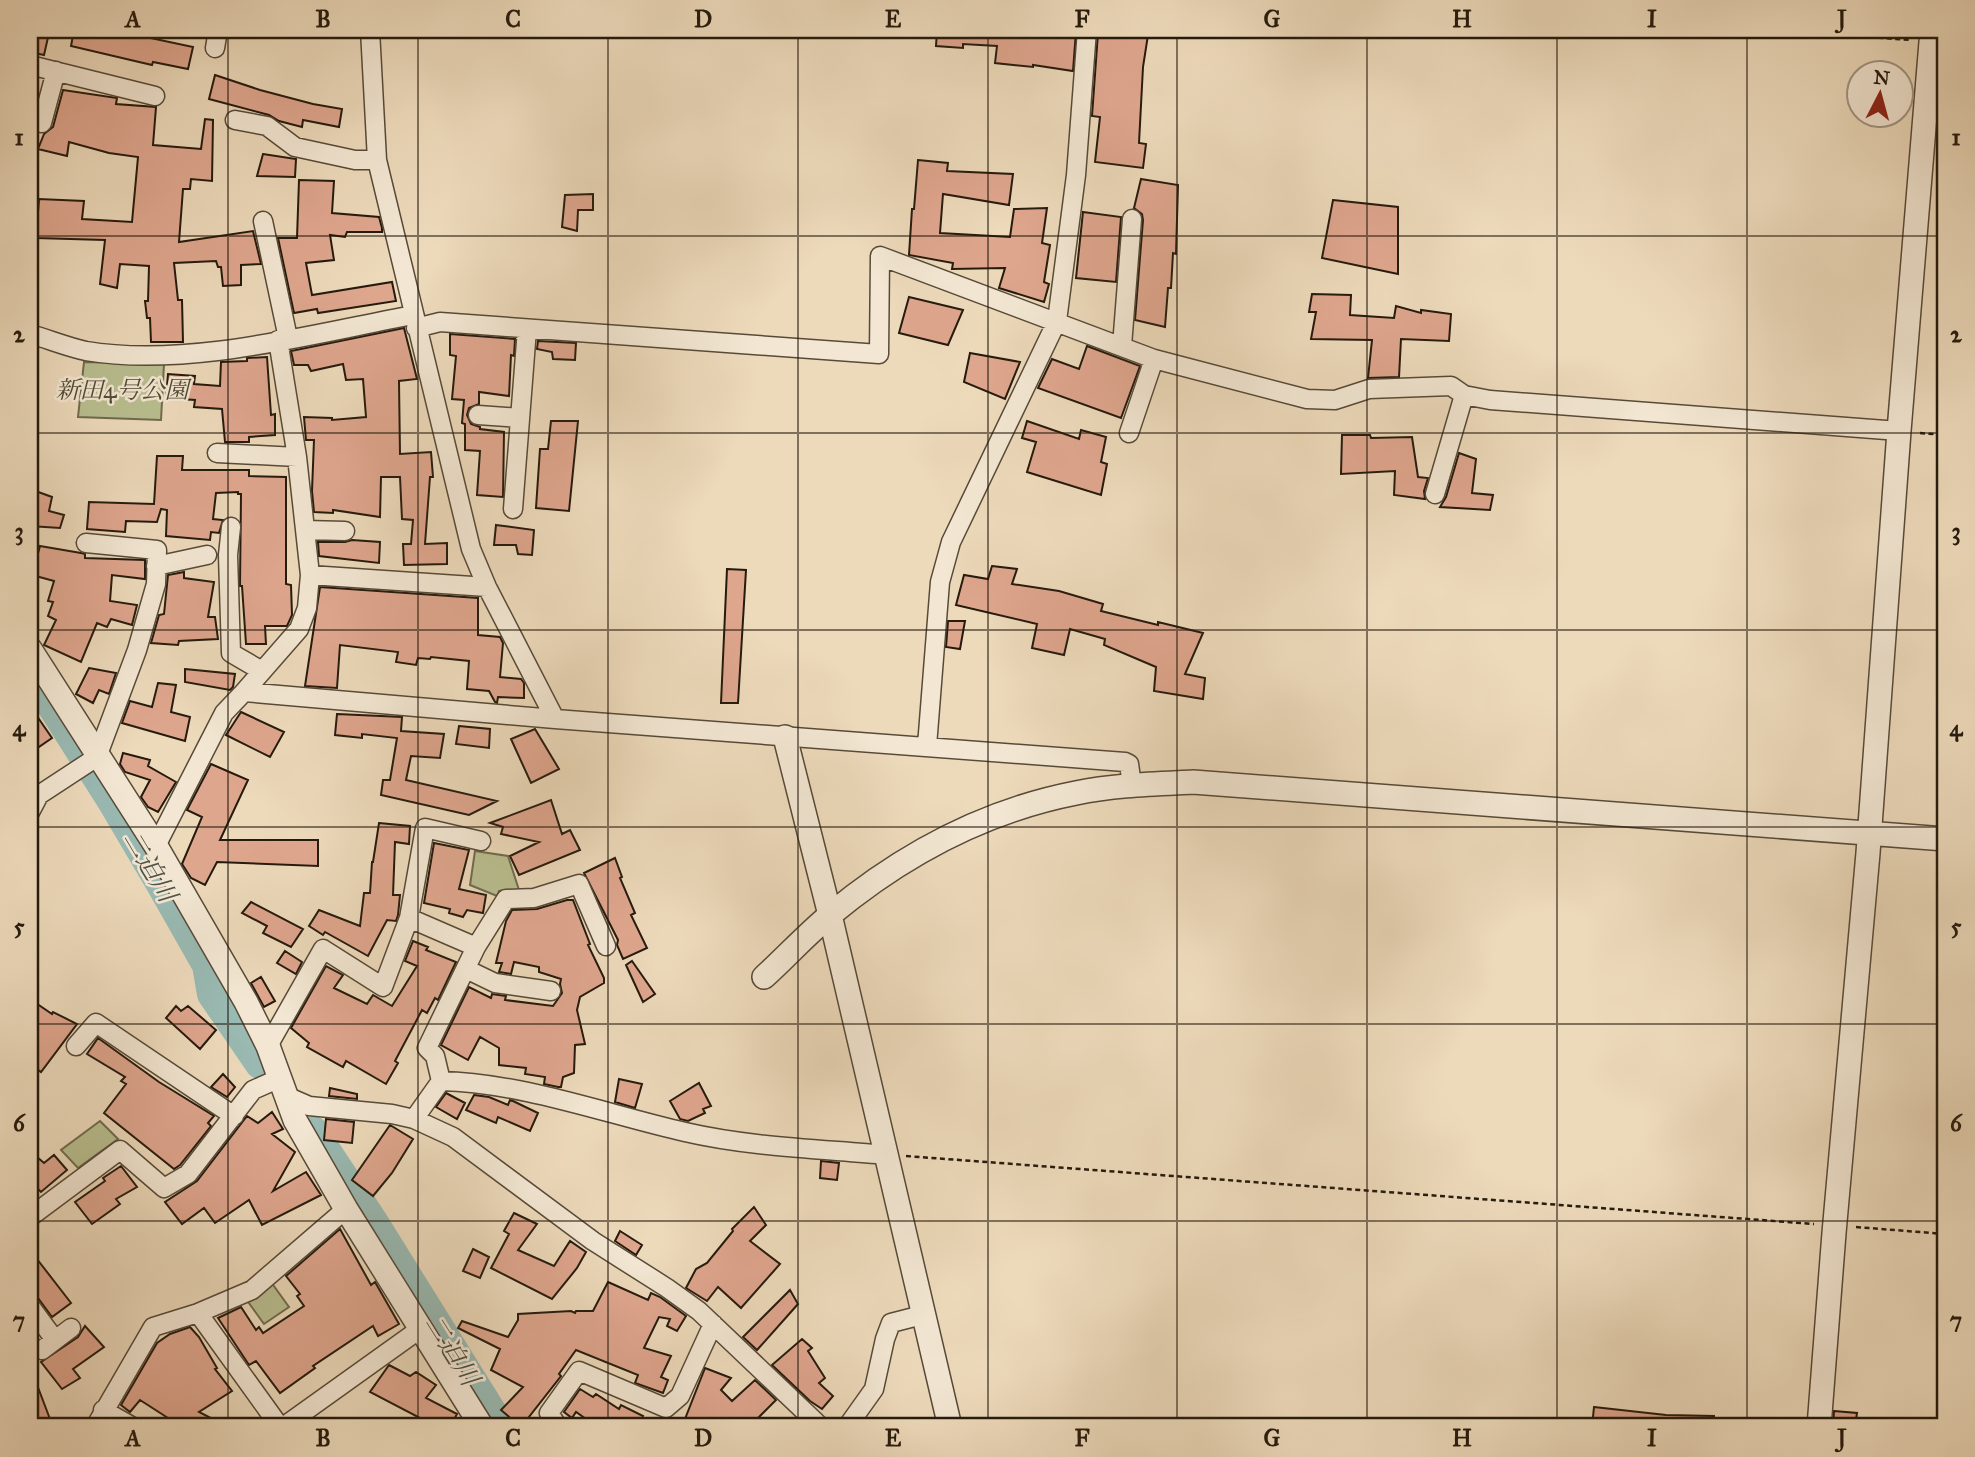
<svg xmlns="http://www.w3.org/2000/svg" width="1975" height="1457" font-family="'IM FELL Great Primer','Noto Serif JP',serif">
<rect width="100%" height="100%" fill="#eddabb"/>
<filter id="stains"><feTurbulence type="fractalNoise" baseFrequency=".00286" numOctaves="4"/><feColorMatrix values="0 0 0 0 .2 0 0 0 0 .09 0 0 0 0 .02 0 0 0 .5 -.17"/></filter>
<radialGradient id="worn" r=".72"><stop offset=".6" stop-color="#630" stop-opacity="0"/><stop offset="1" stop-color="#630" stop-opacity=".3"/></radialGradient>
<path fill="#b9bf90" stroke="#6f6c4e" stroke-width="2" d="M84 362 164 364 161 420 78 417Z
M475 851 508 856 519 890 499 891 497 896 470 885Z
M100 1121 118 1139 78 1168 61 1150Z
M271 1282 289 1307 264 1324 246 1299Z"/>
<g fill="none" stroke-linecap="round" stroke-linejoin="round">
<path stroke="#99bab3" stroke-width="30" d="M30 671 112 801 162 886 207 965 212 994 260 1064
M313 1131 372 1220 501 1427"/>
</g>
<path fill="#dfa68e" stroke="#251a0d" stroke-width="2" d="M30 30 49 33 44 55 30 52Z
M74 30H113L193 47 188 69 153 62 152 65 71 46Z
M937 30 1076 31 1073 71 1033 65V67L995 63 997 46 963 44V48L936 46Z
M1098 33 1148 35 1143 67 1139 143 1146 144 1143 168 1095 162 1100 117 1092 116Z
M215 75 260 90 313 104 342 109 339 127 303 120 302 127 279 121 269 115 209 99Z
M63 90 117 98 116 104 156 107 153 145 201 149 205 119 213 120 212 181 191 179 190 189H183L179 242 253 231 261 264 241 265V285L223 286 221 267H218L216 261 174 263 178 300H182L183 342H151L150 318H147L145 301H148L149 266 120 264 117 288 100 284 105 240 36 238 39 199 84 201 82 219 132 222 138 157 109 153 69 142 67 156 38 149 44 134 53 127Z
M263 154 296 159 295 177 257 176Z
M918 160 948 163 947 171 1013 174 1009 205 943 194 940 233 1010 237 1014 209 1047 208 1042 243 1050 245 1044 282 1049 284 1044 302 999 288 1005 268 952 269 953 263 909 255 912 209H914Z
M1141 179 1178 185 1176 254 1173 253 1171 288H1168L1165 327 1135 320 1143 220 1142 214 1134 208Z
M299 180 334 181 332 213 379 217 382 228V232H347L345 237 330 235 334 260 306 263 312 295 392 282 396 301 318 313 317 309 294 313 278 238H297Z
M593 194V210H578L577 231 562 227 565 195Z
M1333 200 1398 207V274L1322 258Z
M1083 212 1121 217 1116 282 1076 278Z
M1312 294 1351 295 1350 315 1394 318 1396 306 1421 313V310L1451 314 1449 341 1401 339 1399 377 1368 378 1372 340 1311 339 1316 312H1309Z
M909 297 963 310 948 345 899 333Z
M404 328 417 379 399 381 400 454 431 452 433 477H430L425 544 447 543V564L404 565 403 544H411L413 520 402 519 400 477H381L380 517 333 510V513L314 512 312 491 314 440H306L304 417 332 418V420L366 417 363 379 346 380 343 364 311 371 308 365H294L291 351Z
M450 334 515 339 514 356 511 355 509 396 479 392V404L469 408 467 415 471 424 480 427V429L504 432 503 497 477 495 480 451 465 450V424L462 423 464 400 452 399 456 356 450 355Z
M538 341 576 343 575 360 553 359 552 352 537 349Z
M1087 346 1140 366 1121 418 1038 388 1052 359 1079 369Z
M970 353 1020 362 1005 399 964 382Z
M267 357 271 415 275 414V435L249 437V442H225L222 409 194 407 195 400 166 398 168 374 195 376 194 384 220 386 221 362 247 361V358Z
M551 421H578L569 511 536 508 540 449H548Z
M1027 421 1079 439 1081 430 1106 437 1101 462 1107 464 1101 495 1027 472 1036 442 1022 438Z
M1342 435H1370L1371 438 1412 437 1418 477 1428 478 1424 491 1425 499 1394 495 1395 471 1341 474Z
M1459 453 1476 459 1472 493 1493 495 1490 510 1440 507 1446 497Z
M157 456H183L182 470H249V476L286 477V584L291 585 292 615 287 626H265L266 644H246L242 586H240L241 494H238V492L216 493 213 519 223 520 219 533 211 532 210 540 166 536 167 510 161 509 157 522 126 521 125 532 87 529 89 502 154 504Z
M30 489 52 497 49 511 64 515 60 528 30 526Z
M496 525 534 530 532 555 518 554 516 545H494Z
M352 540 380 542 379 563 319 556 318 542H345Z
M40 546 81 553 85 554V558L145 560V579L112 575 110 601 137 605 132 625 111 619 107 627 97 623 81 662 44 645 56 620 48 616 53 602 48 601 54 581 32 575Z
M992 566 1017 569 1012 584 1059 591 1103 604 1101 611 1158 625V622L1203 633 1185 674 1205 678 1203 699 1154 691 1156 667 1104 645 1105 639 1070 629 1064 655 1032 648 1037 624 956 605 964 575 988 579Z
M727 569 746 570 738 703H721Z
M184 572V578L214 582 208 617H215L218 639 179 641 178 645 151 643 159 615 164 614 168 575Z
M320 587 478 598V635L500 637 503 643 500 677 521 679 524 683V698L498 697 497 703 495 702 489 691 467 689 469 661 431 657 430 659 418 658 416 665 396 662 398 652 340 645 337 688 305 686Z
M948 621H965L960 649 946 647Z
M89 668 116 673 109 694 99 690 93 703 76 694Z
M185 669 235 674 233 687 230 690 185 682Z
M158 683 176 685 171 712 190 717 185 741 122 723 130 701 152 707Z
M30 706 52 738 30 753Z
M241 712 284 732 270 757 226 735Z
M337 714 402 717 401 731 444 734 440 758 411 756 406 780 497 801 469 815 381 795 383 780H390L397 738 362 734V738L335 735Z
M459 726 490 729 489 748 456 744Z
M535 729 559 769 531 783 511 739Z
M123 753 150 760 148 766 176 782 158 812 148 807 141 797 150 780 125 772 120 764Z
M211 764 248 780 220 840H318V866L217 862 205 885 191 878 182 864 202 817 187 810Z
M551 800 562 834 570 830 580 850 519 875 510 856 539 842 501 834 503 827 490 823Z
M379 823 410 826 409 844 395 842 393 895H400L398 915 396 921 387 920 368 956 325 932 323 935 309 926 319 910 360 926 364 893H370L372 862H373Z
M434 843 469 850 459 889 486 895 483 913 467 910 463 917 449 913 450 909 424 903Z
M615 858 622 877 620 878 635 913 631 915 647 948 623 959 617 945 618 940 584 873Z
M567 900H573L590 944 588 945 604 978V983L580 997 577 1010 585 1044 575 1045 574 1073 563 1077 561 1087H558L544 1084 545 1077 525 1074 526 1068 499 1065V1048L480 1037 468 1060 441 1045 469 987 491 998 492 994 506 996 505 1000 553 1006 562 993 560 984 561 979 539 972V967L514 962 511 974 499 972 502 963H496L506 921 512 910 537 909Z
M251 902 303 929 291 947 263 933 267 926 242 913Z
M413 941 428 947 426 950 456 962 438 1000 435 998 427 1013 422 1010 395 1061 398 1063 386 1084 346 1061 343 1067 307 1047 309 1043 291 1028 326 966 343 975 334 988 367 1004 373 995 392 1006 417 966 405 961Z
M285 951 302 962 296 974 277 963Z
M632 961 655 994 643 1002 626 965Z
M261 977 275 1001 264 1007 251 983Z
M30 999 52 1014 53 1012 77 1024 41 1072 30 1064Z
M176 1006 181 1011 188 1006 216 1030 200 1049 166 1018Z
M98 1038 159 1082 214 1116 208 1123 211 1126 180 1165 174 1169 104 1113 126 1084 121 1081 125 1077 87 1054Z
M223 1074 235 1087 227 1097 211 1087Z
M619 1079 642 1084 635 1108 615 1102Z
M699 1083 711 1106 703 1109 705 1113 688 1121 680 1119 670 1101Z
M330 1088 357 1094V1099L329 1096Z
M446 1093 465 1103 457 1119 436 1107Z
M474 1095 489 1097 508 1105 510 1100 513 1101 538 1113 530 1131 498 1117 496 1123 466 1110Z
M272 1112 283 1129 272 1134 295 1152 273 1191 306 1172 321 1195 262 1225 249 1200 215 1223 204 1208 182 1224 165 1202 197 1181 247 1116 258 1123Z
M326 1119 354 1122 352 1143 324 1140Z
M390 1125 413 1139 392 1173 373 1196 352 1180Z
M30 1151 44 1163 54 1155 67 1170 41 1192 30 1181Z
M821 1161 839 1163 837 1180 820 1178Z
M121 1166 137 1187 116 1199 120 1204 92 1224 75 1202 105 1181 103 1178Z
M754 1207 766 1225 750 1241 780 1264 741 1308 718 1287 707 1301 686 1288 696 1269 707 1263 733 1231 732 1229Z
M514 1213 537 1224 518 1250 554 1266 570 1241 586 1252 577 1268 552 1299 491 1268 509 1234 504 1231Z
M340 1229 371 1285 375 1282 399 1324 378 1336 373 1326 313 1366 315 1368 280 1393 256 1361 249 1365 218 1318 241 1307 256 1330 259 1327 263 1333 304 1306 297 1296 300 1294 286 1276Z
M620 1231 642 1245 636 1255 615 1241Z
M473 1249 489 1257 480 1278 463 1271Z
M30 1250 71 1303 52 1317 30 1287Z
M608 1282 648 1300 651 1293 660 1297 686 1316 677 1331 667 1326 670 1319 659 1317 644 1348 671 1356 661 1377 668 1380 663 1393 635 1383 638 1375 576 1350 559 1374 561 1376 521 1427 501 1410 523 1387 491 1370 500 1349 458 1328 462 1321 508 1337 518 1320V1314L571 1311 575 1313 576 1311H593Z
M790 1290 798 1304 757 1350 743 1337Z
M85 1326 104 1347 73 1369 80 1378 62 1389 41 1362 78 1337Z
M190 1327 199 1337 217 1368 215 1369 232 1391 199 1412 228 1427H182L140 1400 130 1412 121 1405 157 1343 170 1334Z
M802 1339 812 1348 808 1351 825 1378 819 1383 833 1396 822 1409 810 1401 772 1365Z
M389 1365 410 1376 416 1372 436 1385 426 1398 457 1414 450 1427H432L421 1420 422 1419 370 1392Z
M705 1368 731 1378 721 1390 732 1401 755 1380 776 1400 749 1427H701L685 1419Z
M30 1369H31L53 1427H30Z
M580 1389 593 1397 596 1394 619 1409 621 1405 643 1416 637 1427H614L601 1420 596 1426 576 1412 572 1418 564 1412Z
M1594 1407 1666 1415 1714 1416V1427H1592Z
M1834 1411 1857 1413 1855 1427H1833Z"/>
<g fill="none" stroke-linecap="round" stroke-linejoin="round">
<g stroke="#574a38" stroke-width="21">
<path id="minor" d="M370 30 377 160 471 549 487 587 555 719
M215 48 218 30
M30 65 155 96
M235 120 267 126 295 147 355 160H377
M42 123 56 71
M263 221 288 338
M416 328 440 322 879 354 880 256 1154 359 1307 399 1335 400 1369 389 1451 386 1464 395 1490 400 1899 431
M30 334C48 339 67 347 86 351 188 368 312 334 413 315
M1122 346 1132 219
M478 415 520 418
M1129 433 1154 359
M217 453 297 457
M1435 494 1464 395
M513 509 527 329
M231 527 228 555 231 653 262 671
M305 530 345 531
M156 566 207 555
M310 575 487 587
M244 692 299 629 307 608 310 575 297 457 278 340
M927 746 940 582 951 542 1057 321 1076 175 1087 30
M30 812 39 795 97 757 137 650 156 584 157 550 86 543
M156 846 224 713 244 692 555 719 1125 762 1129 764 1132 785
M409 918 476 947
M466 969 495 983 551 991
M76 1046 96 1023 234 1116
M268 1046 323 949 383 987 409 918 425 828 481 841
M441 1081 435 1056 427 1048 476 947 506 899 534 898 579 884 606 946
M286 1096 309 1106 392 1114 414 1119 453 1137 593 1241 667 1288 699 1311 821 1427
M414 1119 441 1081C523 1083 606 1114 685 1132 750 1147 820 1149 886 1155
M30 1217 120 1150 164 1188 188 1174 253 1090 280 1078
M30 1306 55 1340
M198 1313 280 1427
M42 1350 71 1328
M103 1410 133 1427
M95 1427 153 1327 198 1313 252 1290 346 1209
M283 1427 420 1329
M558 1427 549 1413 579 1371 666 1408 680 1396 713 1324
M847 1427 874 1389 885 1339 891 1323 922 1315"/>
</g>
<g stroke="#574a38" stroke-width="26">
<path id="tertiary" d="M30 649 156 846 246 1002 268 1046 295 1120 346 1209 482 1427
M785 737 830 915 950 1427
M764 977C786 957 807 934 830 915 902 855 984 811 1076 793 1114 785 1154 784 1193 782L1945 839
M1819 1427 1834 1233 1868 853 1899 431 1932 30"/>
</g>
<path stroke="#251a0d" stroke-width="2.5" stroke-dasharray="5 3.5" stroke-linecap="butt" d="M1768 30 1911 40
M1920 433 1945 435
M906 1156 1814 1224
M1856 1227 1945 1234"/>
<use href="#minor" stroke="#f3e7d3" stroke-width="18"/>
<use href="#tertiary" stroke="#f3e7d3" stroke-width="23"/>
</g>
<path fill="none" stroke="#251a0d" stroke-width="2" stroke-opacity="0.55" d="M228 30V1427M418 30V1427M608 30V1427M798 30V1427M988 30V1427M1177 30V1427M1367 30V1427M1557 30V1427M1747 30V1427M30 236H1945M30 433H1945M30 630H1945M30 827H1945M30 1024H1945M30 1221H1945"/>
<g text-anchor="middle" stroke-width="5" stroke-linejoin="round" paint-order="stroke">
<g font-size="24" font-style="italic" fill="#514c34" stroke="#f3e7d3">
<text x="122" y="398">新田4号公園</text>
</g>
<g font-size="26" font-style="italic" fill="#4e5247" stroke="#f3e7d3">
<text transform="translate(150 866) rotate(59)" y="9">二迫川</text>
<text transform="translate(452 1350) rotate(58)" y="9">二迫川</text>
</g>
</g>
<rect width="1975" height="1457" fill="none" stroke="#eddabb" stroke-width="77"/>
<g transform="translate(1880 94) rotate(6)"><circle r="33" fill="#f3e7d3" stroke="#a19584" stroke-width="2"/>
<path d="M0-5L12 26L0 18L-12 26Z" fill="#8f2418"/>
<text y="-10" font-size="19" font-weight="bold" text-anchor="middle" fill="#251a0d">N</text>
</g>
<rect x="38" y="38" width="1899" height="1380" fill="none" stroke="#251a0d" stroke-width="2.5"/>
<g font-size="23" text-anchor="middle" font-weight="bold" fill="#251a0d">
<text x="133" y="27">A</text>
<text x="323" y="27">B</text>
<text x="513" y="27">C</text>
<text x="703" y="27">D</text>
<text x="893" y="27">E</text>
<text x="1082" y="27">F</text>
<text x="1272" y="27">G</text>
<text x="1462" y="27">H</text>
<text x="1652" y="27">I</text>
<text x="1842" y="27">J</text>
<text x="19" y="145">1</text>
<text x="1956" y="145">1</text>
<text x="19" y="342">2</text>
<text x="1956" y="342">2</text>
<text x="19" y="539">3</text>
<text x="1956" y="539">3</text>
<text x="19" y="736">4</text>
<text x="1956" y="736">4</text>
<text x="19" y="934">5</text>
<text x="1956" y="934">5</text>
<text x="19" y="1131">6</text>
<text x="1956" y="1131">6</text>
<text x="19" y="1328">7</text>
<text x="1956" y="1328">7</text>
<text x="133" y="1446">A</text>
<text x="323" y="1446">B</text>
<text x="513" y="1446">C</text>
<text x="703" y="1446">D</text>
<text x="893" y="1446">E</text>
<text x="1082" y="1446">F</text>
<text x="1272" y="1446">G</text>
<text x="1462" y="1446">H</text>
<text x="1652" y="1446">I</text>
<text x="1842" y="1446">J</text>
</g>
<rect width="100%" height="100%" filter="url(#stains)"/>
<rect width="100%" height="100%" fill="url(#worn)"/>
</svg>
